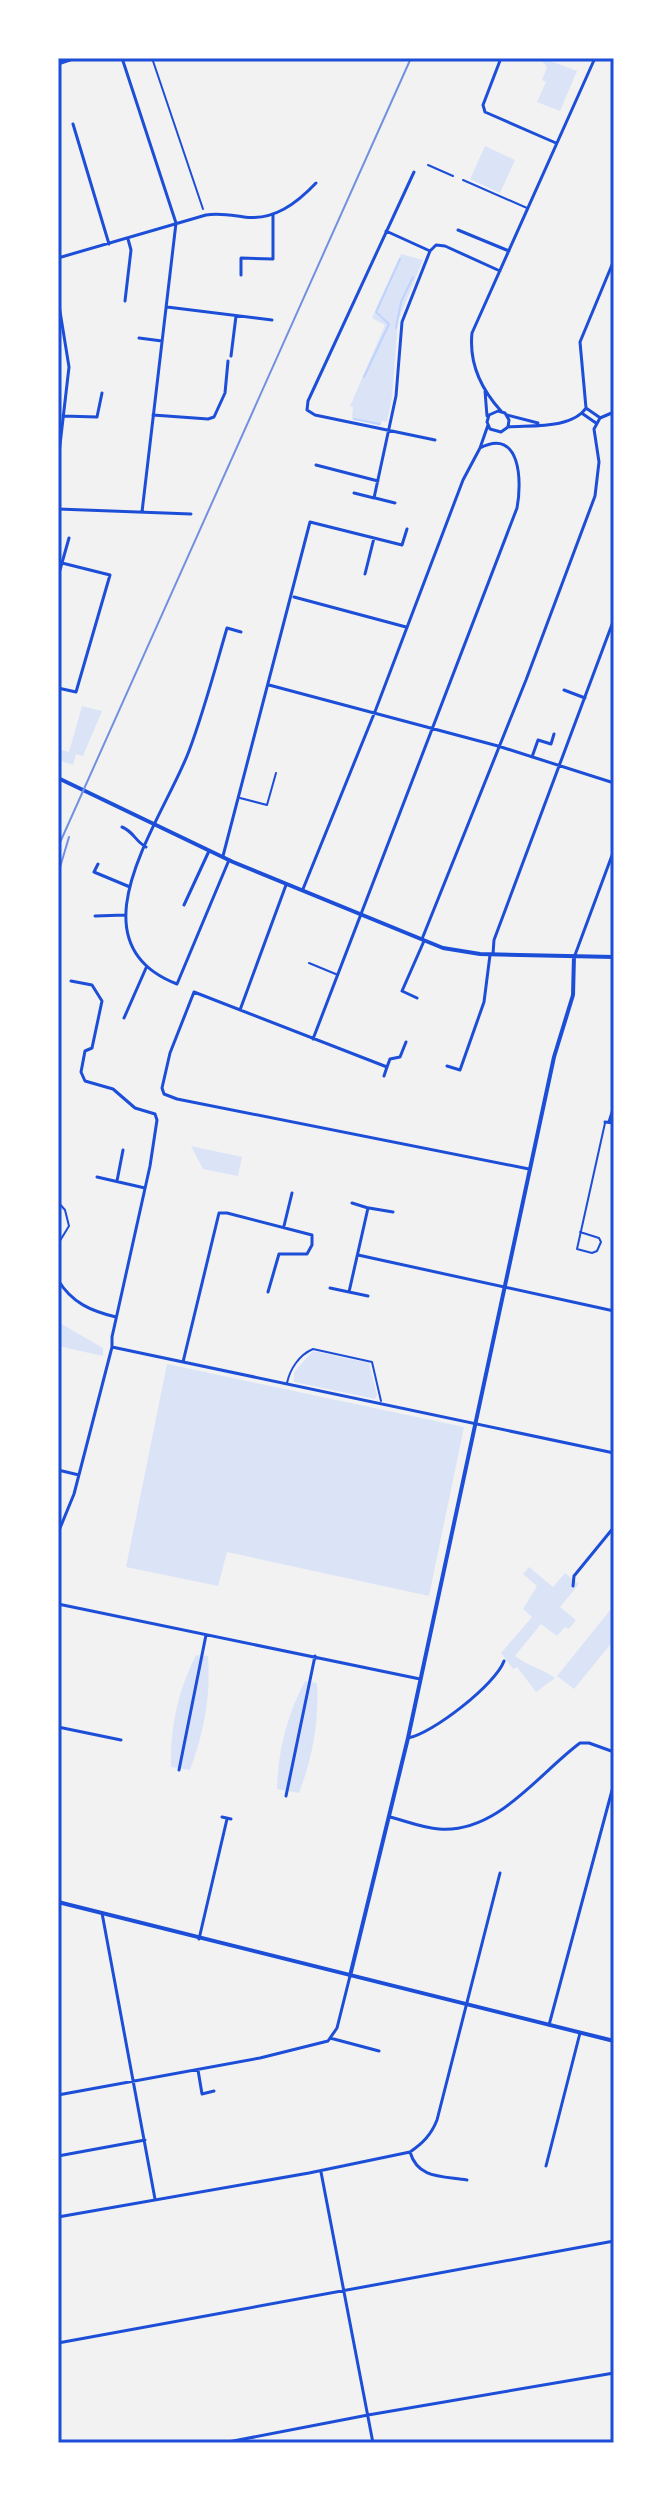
<svg xmlns="http://www.w3.org/2000/svg" width="672" height="2501" font-family="Bitter,serif">
<rect width="100%" height="100%" fill="#f2f2f2"/>
<path fill="#dbe4f7" d="M543 58 577 71 560 111 537 102 546 82 542 80 547 67 542 61Z
M485 146 515 160 500 193 470 179Z
M401 254 423 260 398 321 392 397 387 422 382 421 380 426 352 419 353 407 350 406 385 325 372 318Z
M82 706 102 711 83 756 76 754 73 765 58 760V749L69 752Z
M191 1146 242 1157 238 1176 203 1169Z
M58 1322 103 1348V1356L58 1346Z
M313 1351 369 1363 377 1395 375 1399 294 1382V1372Z
M167 1364 464 1427 429 1596 227 1552 218 1586 126 1567Z
M529 1567 553 1587 565 1573 579 1584 560 1607 576 1620 569 1629 565 1627 557 1636 541 1624 515 1656C531 1668 542 1668 555 1678L536 1692 517 1667 513 1669 501 1653 532 1617 523 1609 537 1586 523 1574Z
M611 1609 614 1611V1640L574 1689 557 1676Z
M196 1655 208 1656C211 1697 204 1732 190 1770L171 1767C170 1727 178 1690 196 1655Z
M305 1681 317 1683C319 1722 313 1756 299 1793L277 1789C278 1750 287 1715 305 1681Z"/>
<g fill="none" stroke-linecap="round" stroke-linejoin="round">
<path stroke="#bfd3fe" stroke-width="2" d="M396 328 401 302 413 277
M364 377 389 324 376 312 400 259
M354 419 380 424"/>
<path stroke="#1d4ed8" stroke-width="2" d="M152 58 203 209
M428 165 453 176
M463 180 527 208
M240 798 267 805 276 773
M309 963 338 975
M58 1202 65 1210 69 1226 58 1244
M580 1232 599 1238 601 1242 597 1251 592 1253 577 1249 605 1123
M287 1383C290 1369 299 1355 313 1349L372 1362 381 1401"/>
<path stroke="#1d4ed8" stroke-width="3" d="M122 58 176 223 142 512
M501 58 483 105 485 112 556 143
M58 64 70 60
M73 124 109 244
M414 172 308 401 307 410 315 415 435 440
M458 230 509 251
M386 231 430 251
M58 258 206 215C220 213 229 215 244 217 274 221 297 203 316 183
M241 275V258L273 259V214
M58 299 69 367 58 462
M125 301 131 250 128 239
M167 307 272 320
M139 338 162 341
M231 356 236 316
M485 391 487 416
M586 408 580 342 614 260
M586 408 599 417
M501 411C481 389 469 362 472 333L595 58
M583 414 596 423
M153 415 208 419 214 417 225 393 228 361
M507 415 538 423
M63 416 97 417 102 393
M600 418 614 412
M508 427 509 420 505 413 498 411 489 415 487 422 490 429 501 432 508 427C531 425 572 429 586 408
M316 465 378 481
M354 493 374 498 396 396 402 322 430 251 436 245 445 246 500 271
M375 498 395 503
M58 509 191 514
M365 574 374 538
M58 577 69 538
M294 597 406 627
M269 685 498 746 614 783
M58 688 76 692 110 575 62 563
M564 690 585 698
M532 757 538 740 551 744 554 734
M122 827C134 832 135 841 146 847
M223 856 310 522 402 545 407 529
M229 860 177 984C68 942 163 820 189 751 204 711 215 669 227 628L241 632
M98 864 94 872 130 887
M303 889 376 709 463 480 480 448 488 425
M184 905 209 851
M95 916 125 915
M422 939 526 680 595 496 599 462 594 429 600 418
M493 954 494 940 614 619
M575 955 614 850
M417 998 402 991 424 941
M240 1010 286 885
M124 1018 146 968
M313 1039 517 508C522 482 521 427 480 448
M406 1042 400 1057 390 1059 387 1067 194 992 170 1053 162 1088 164 1094 177 1099 529 1169
M447 1066 460 1070 484 1002 490 955
M384 1076 387 1067
M605 1122 614 1123
M609 1122 614 1106
M97 1177 145 1188
M117 1181 123 1150
M352 1203 368 1208 349 1292 368 1296
M369 1208 393 1212
M284 1226 292 1193
M358 1255 614 1311
M58 1280C72 1303 91 1311 116 1317
M330 1288 349 1292
M112 1347 614 1453
M183 1362 219 1213H227L312 1235V1245L307 1254H279L268 1292
M58 1470 79 1475
M58 1533 74 1494 112 1347V1337L150 1166 157 1120 155 1114 135 1108 113 1089 85 1081 81 1072 85 1051 92 1048 102 1001 92 985 71 981
M573 1586 574 1576 614 1527
M58 1604 420 1679
M58 1727 121 1740
M408 1738C432 1734 496 1684 504 1661
M179 1770 206 1635
M286 1796 315 1656
M222 1817 231 1819
M390 1817C406 1821 423 1828 439 1829 497 1834 538 1774 580 1743H589L614 1752
M102 1913 155 2199
M199 1939 227 1819
M549 2025 614 1783
M330 2038 379 2051
M198 2070 202 2094 214 2091
M58 2095 260 2058 328 2041 337 2028 350 1976
M410 2152C418 2179 442 2176 467 2180
M58 2156 145 2140
M546 2166 580 2033
M321 2172 373 2443
M58 2217 309 2173 410 2152C423 2143 431 2135 437 2120L500 1873
M58 2343 614 2241
M223 2443 368 2415 614 2373"/>
<path stroke="#1d4ed8" stroke-width="4" d="M58 778 233 862 443 948 480 954 614 957
M58 1902 614 2041
M350 1976 408 1738 554 1057 573 995 574 956"/>
<path stroke="#7290e2" stroke-width="2" d="M58 847 411 58
M58 874 69 837"/>
</g>
<rect width="672" height="2501" fill="none" stroke="#ffffff" stroke-width="120"/>
<rect x="60" y="60" width="552" height="2381" fill="none" stroke="#1d4ed8" stroke-width="3"/>
</svg>
